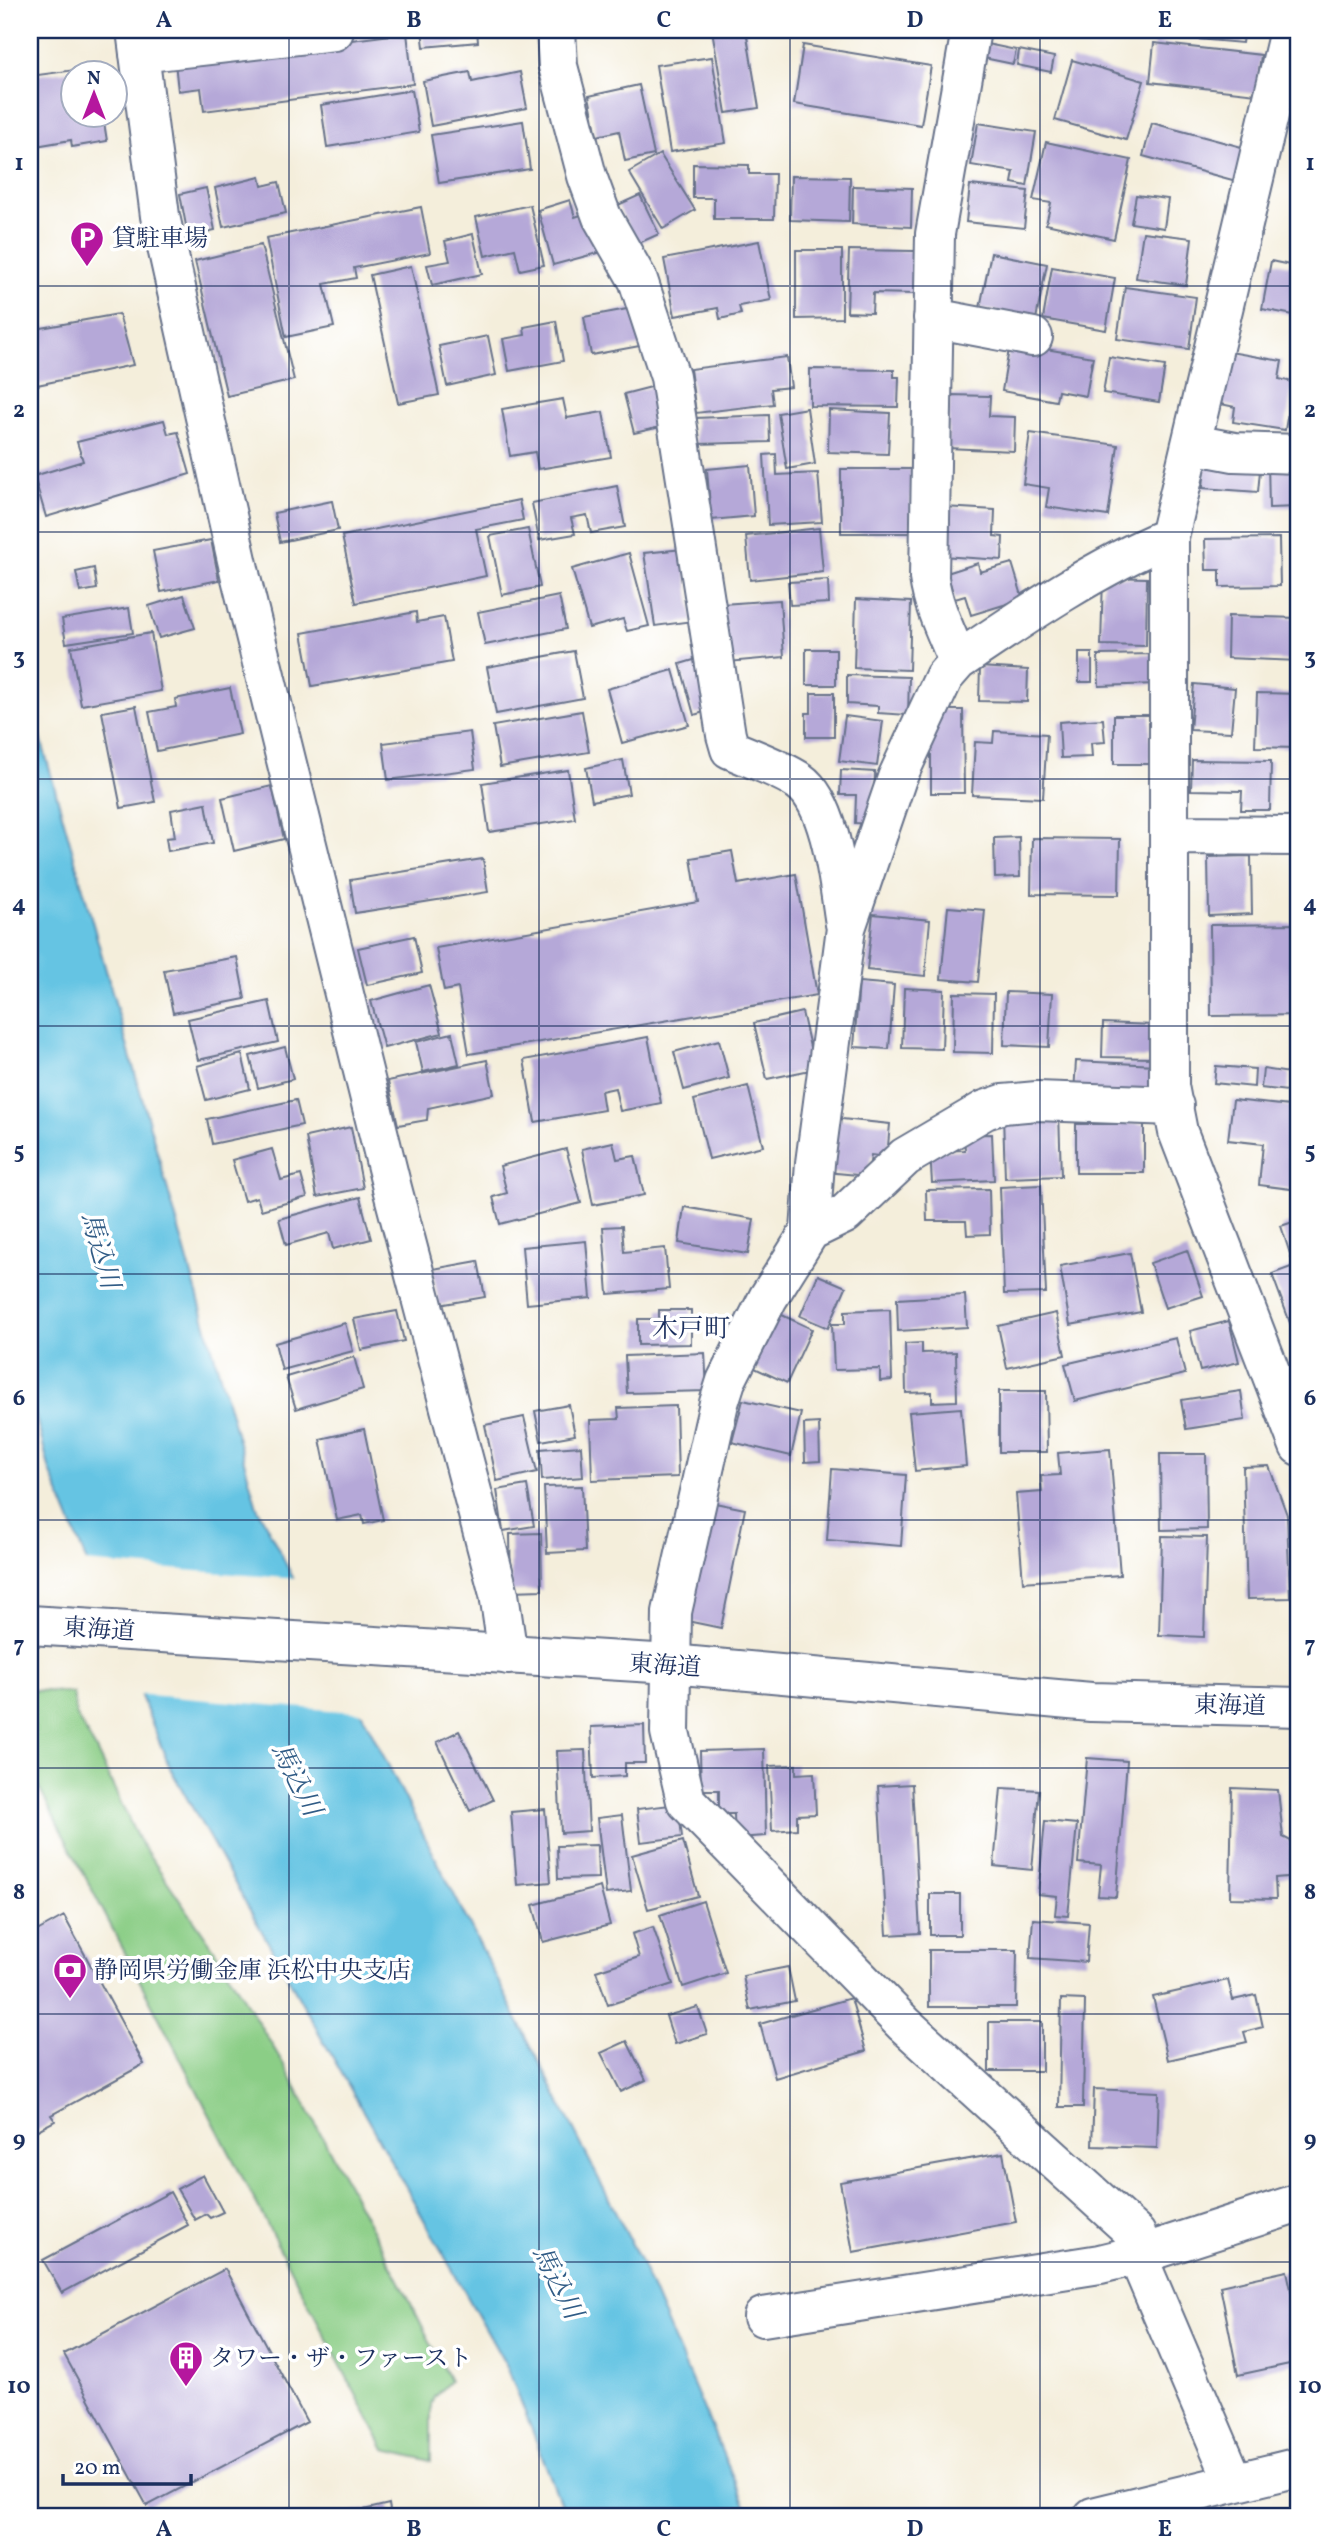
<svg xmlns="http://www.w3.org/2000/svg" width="1329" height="2547" font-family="Vollkorn,'Noto Serif JP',serif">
<rect width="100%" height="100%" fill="#fff"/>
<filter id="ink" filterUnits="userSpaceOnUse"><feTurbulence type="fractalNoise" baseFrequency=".0143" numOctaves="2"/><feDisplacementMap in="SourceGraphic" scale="14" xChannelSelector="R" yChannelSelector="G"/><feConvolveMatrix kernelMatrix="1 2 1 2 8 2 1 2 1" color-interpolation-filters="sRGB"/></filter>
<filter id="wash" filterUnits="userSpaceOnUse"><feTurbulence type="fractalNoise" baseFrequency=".00686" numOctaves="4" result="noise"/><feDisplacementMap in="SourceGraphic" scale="28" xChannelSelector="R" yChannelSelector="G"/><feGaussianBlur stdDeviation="1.57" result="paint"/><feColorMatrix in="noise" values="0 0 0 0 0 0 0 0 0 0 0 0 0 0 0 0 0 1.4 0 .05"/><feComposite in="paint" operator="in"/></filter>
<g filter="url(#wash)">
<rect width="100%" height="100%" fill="#f4eedb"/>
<path fill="#8bce86" stroke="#537e72" stroke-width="2" d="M30 1690 73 1693 76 1715 95 1748 138 1839 214 1949 284 2065 400 2282 450 2381 434 2397 431 2405V2461L385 2450 30 1771Z"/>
<path fill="#65c4e3" stroke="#407aa0" stroke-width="2" d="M30 700 257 1507 638 2256 750 2517H566L508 2369 170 1768 50 1471 30 1395Z"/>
<path fill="#f4eedb" d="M83 1562 298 1579 366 1713 136 1694Z"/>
<g id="blocks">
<path fill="#b5a8d8" d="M422 30H477L478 42 424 47Z
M712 30H746L759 108 726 113Z
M1165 30H1244L1242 43 1164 36Z
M407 33 413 84 204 111 201 88 178 91 175 62Z
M982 43 1016 50 1013 64 979 57Z
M1154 43 1261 55 1256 94 1150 82Z
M803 45 931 66 921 125 794 104Z
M1019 50 1054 57 1051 72 1017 65Z
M712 57 726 143 670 152 656 65Z
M1072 60 1144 81 1126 140 1055 120Z
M97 67 98 74H74V116H103L107 141 72 147 71 140 30 147V76Z
M470 72 472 82 520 72 527 108 431 126 423 81Z
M639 85 654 155 625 161 619 131 597 136 589 96Z
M412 90 419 132 327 147 321 105Z
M523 121 530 169 439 183 431 135Z
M978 123 1036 132 1027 186 1012 183 1014 172 971 165Z
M1152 123 1249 149 1240 182 1143 156Z
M1046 142 1131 160 1114 239 1046 224 1051 203 1033 200Z
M660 154 695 210 663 229 629 172Z
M693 164 749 165V174H775L774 219H714V198H693Z
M791 176 850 177 849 222 790 220Z
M260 177 262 186 279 182 286 213 223 227 215 188Z
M970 185 1028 191 1024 228 966 222Z
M853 186 912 188 911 227 852 224Z
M206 188 215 230 188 236 180 194Z
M640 195 659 234 637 244 618 205Z
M1136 195 1168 199 1164 228 1131 223Z
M570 200 575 217 590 212 601 252 553 265 538 210Z
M530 205 544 265 520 270 515 249 485 256 476 217Z
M421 207 430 253 354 268 356 278 324 284 334 327 286 337 266 238Z
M1143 232 1192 238 1186 285 1136 278Z
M473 234 482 274 432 285 427 265 450 261 445 241Z
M759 241 771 300 739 306 741 314 720 319 718 308 675 316 664 259Z
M261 245 294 380 227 396 195 261Z
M796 250H842V318L796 319Z
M849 250 915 251V294L873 293 872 313 847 312Z
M991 253 1047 264 1036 319 980 308Z
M1271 261 1299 267V316L1262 309Z
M411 266 439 395 398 403 370 275Z
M1052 267 1115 278 1106 330 1043 319Z
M1125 287 1196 297 1189 349 1117 339Z
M638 307 645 345 591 355 584 317Z
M119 314 133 365 37 385 35 379 30 380V330Z
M556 321 563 361 509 371 503 339 525 335 524 327Z
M488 336 496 375 447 386 439 346Z
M1010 343 1093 357 1086 396 1058 391 1056 401 1002 391Z
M1230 352 1282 361 1279 379 1293 382 1285 430 1233 422 1235 407 1221 404Z
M787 357 791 387 771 389 773 404 696 413 690 369Z
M1109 357 1165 366 1159 402 1103 393Z
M810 369 894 370V377H899L898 407 810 406Z
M655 386 665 426 634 433 624 394Z
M950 395 990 396 989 416 1015 417 1014 451 947 448Z
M563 399 567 418 603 412 611 457 538 469 535 452 510 456 502 409Z
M807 408 815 464 787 469 778 413Z
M829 410 890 413 888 454 828 452Z
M769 415 770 442 696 444 695 418Z
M164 420 168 434 178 432 190 474 46 517 34 476 83 461 77 442Z
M1030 433 1118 445 1108 516 1046 507 1049 488 1023 484Z
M776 454 777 475 818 473 822 522 768 525 764 455Z
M1206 456 1261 460 1258 492 1203 488Z
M1268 461H1299V507L1269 508Z
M750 465 754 516 711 520 707 469Z
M841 469H911V533H841Z
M617 486 625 527 591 533 587 515 571 518 575 534 539 540 532 503Z
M519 500 523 520 476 529 486 576 356 603 342 536Z
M332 501 338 530 280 542 274 513Z
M944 507 995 510 994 536 1003 537 1002 560 942 556Z
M819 528 823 572 750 580 746 536Z
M528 529 540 587 502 595 490 536Z
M1279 538 1280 586 1220 587V570H1206L1205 539Z
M211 540 219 580 161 592 153 551Z
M683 549 693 621 655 626 644 553Z
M629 553 649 626 627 631 623 619 589 628 572 569Z
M978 563 980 572 1012 563 1023 599 971 615 965 596 955 599 947 573Z
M94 568 97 589 80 592 76 572Z
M1103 577 1147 578 1146 646 1101 645Z
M828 580 829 603 790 605 788 582Z
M184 595 195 628 159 638 149 606Z
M559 596 566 629 485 645 478 612Z
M856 599 911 602 909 670 854 668Z
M780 600 784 657 728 662 723 604Z
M129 608 133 633 66 643 62 619Z
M416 612 417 622 444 617 452 662 312 686 302 633Z
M1228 616 1299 618V661L1227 658Z
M151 633 161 691 81 705 71 647Z
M806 649H836V685H806Z
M574 651 583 698 496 714 487 667Z
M1079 653H1092V682H1079Z
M1155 654V684L1099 686 1098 655Z
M697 659 711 710 694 715 680 664Z
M980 667 1028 670 1027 702 979 701Z
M673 670 689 725 622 743 607 689Z
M847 675 909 677 908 715 878 713V706L847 704Z
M1194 684 1235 688 1231 732 1190 730Z
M230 688 240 734 157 751 149 712 176 707 175 699Z
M811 693H834V737H806V713H811Z
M1257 693 1299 694V748L1255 747Z
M136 706 155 802 121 808 102 712Z
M931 710H963L964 793H931Z
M582 711 589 752 500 767 493 726Z
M1114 715H1150L1151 764H1114Z
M845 716 883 721 877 766 839 761Z
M1103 719 1105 742 1091 743 1092 757 1061 758 1059 722Z
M994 731 1047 734 1043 798 972 795 975 742 993 743Z
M470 732 475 769 388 780 383 743Z
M623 760 629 794 592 801 586 768Z
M1192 760 1271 761 1270 810H1241L1242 791 1191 790Z
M568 770 575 819 489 832 482 783Z
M841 770 875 772 873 824 855 823 856 795H840Z
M272 786 284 839 234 851 222 798Z
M206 803 213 843 168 851 166 838 175 837 171 810Z
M1019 837 1020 877 995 878 994 838Z
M1032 838 1120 839 1119 895 1031 894Z
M732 851 738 884 796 874 817 995 469 1054 458 988 444 991 436 948 698 902 691 858Z
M1251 856 1252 914 1209 916 1208 857Z
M483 859 488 892 355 913 350 880Z
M948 907 985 910 978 982 941 979Z
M873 914 930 920 925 976 867 970Z
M1299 924V1015L1211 1016 1210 925Z
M414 936 422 973 367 985 358 948Z
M237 957 245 999 173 1013 164 970Z
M859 982 894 985 889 1049 854 1047Z
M429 985 442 1033 384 1048 371 1001Z
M904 988 944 990 942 1049 902 1048Z
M1006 992 1052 994 1049 1047 1004 1045Z
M954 993 994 994 993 1053 953 1052Z
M269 1001 278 1042 198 1060 188 1019Z
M802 1012 815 1069 767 1079 754 1023Z
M1103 1023 1154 1025 1153 1058 1102 1057Z
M452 1033 459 1064 423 1072 416 1042Z
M648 1037 661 1103 620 1111 615 1088 601 1091 604 1110 535 1122 524 1060Z
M719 1040 729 1078 684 1090 674 1052Z
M285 1047 293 1079 258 1088 250 1056Z
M242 1054 250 1089 206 1100 197 1066Z
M487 1060 494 1094 428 1108 427 1120 398 1125 388 1081Z
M1076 1061 1156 1065 1154 1097 1074 1093Z
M1216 1066 1255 1069 1254 1087 1214 1083Z
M1263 1069 1290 1073 1287 1091 1261 1088Z
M748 1086 763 1146 709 1159 694 1100Z
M296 1100 302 1125 212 1144 207 1119Z
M1233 1100 1299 1107V1190L1259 1185 1263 1144 1228 1140Z
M1059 1112 1061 1176 1005 1178 1003 1115Z
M832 1118 890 1124 887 1157 871 1155 868 1176 826 1172Z
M1076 1124H1144V1173H1076Z
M351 1127 363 1188 317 1197 306 1137Z
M992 1134 994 1180 932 1183 930 1151 965 1150 964 1135Z
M613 1142 617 1159 635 1156 644 1195 593 1205 582 1149Z
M272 1149 281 1180 301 1175 307 1197 261 1210 257 1197 244 1201 232 1160Z
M566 1149 581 1203 500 1224 493 1197 507 1193 500 1166Z
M1041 1185 1046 1293 1004 1294 1000 1187Z
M989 1189 990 1234 967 1235 966 1221H927L926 1190Z
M360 1197 371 1239 333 1249 329 1233 286 1245 279 1219Z
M684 1207 754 1219 748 1254 679 1243Z
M1299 1220V1257L1292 1260 1281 1226Z
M622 1226 624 1252 665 1248 669 1289 608 1294 603 1227Z
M586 1241 591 1298 527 1304 522 1247Z
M1187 1250 1203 1296 1165 1308 1150 1263Z
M1130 1253 1141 1312 1070 1325 1060 1266Z
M478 1261 485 1297 439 1305 433 1269Z
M1299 1264V1335L1295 1336 1272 1274Z
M818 1275 846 1287 828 1328 800 1316Z
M965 1295 967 1327 898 1331 897 1299Z
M769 1309 812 1329 787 1383 744 1363Z
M890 1309 892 1380 880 1381V1369L834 1370 832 1324H845V1311Z
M659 1310H691V1344L638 1345V1319H659Z
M397 1311 404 1341 361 1350 354 1319Z
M1056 1313 1065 1355 1007 1368 998 1326Z
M1229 1321 1239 1362 1200 1371 1190 1331Z
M345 1323 353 1351 282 1370 275 1343Z
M1176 1338 1185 1374 1075 1401 1065 1364Z
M922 1343V1353L956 1352 957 1401 932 1402V1392L906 1393 905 1344Z
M705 1353 707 1391 627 1393 625 1356Z
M354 1357 363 1389 296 1409 286 1377Z
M999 1391H1046L1047 1452H999Z
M1241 1391 1245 1420 1186 1429 1181 1400Z
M743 1400 801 1413 791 1456 732 1442Z
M569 1405 575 1435 541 1441 535 1411Z
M676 1406 678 1477 592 1480 590 1420 619 1419 618 1408Z
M961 1408 966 1466 915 1471 909 1412Z
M524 1417 537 1472 497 1481 485 1425Z
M819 1423 820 1461 805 1462 804 1424Z
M364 1429 383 1520 364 1524 362 1515 337 1520 320 1439Z
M581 1446 583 1477 542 1480 540 1449Z
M1110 1449 1120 1575 1023 1582 1016 1494 1042 1492 1041 1476 1060 1475 1058 1453Z
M1160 1454H1206L1207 1529 1161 1530Z
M1269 1466 1287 1515 1290 1598 1247 1599 1243 1467Z
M832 1469 906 1475 901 1546 827 1540Z
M527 1485 534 1526 503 1531 497 1490Z
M582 1486 585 1551 547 1553 544 1487Z
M710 1502 745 1509 721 1628 687 1621Z
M541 1533 542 1590 511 1591 510 1534Z
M1162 1536 1207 1537 1204 1637 1159 1635Z
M644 1725 645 1763H625V1776L593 1778 591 1727Z
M459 1731 493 1800 470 1811 437 1742Z
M764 1749 766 1836 735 1838 734 1814H719V1790H701L700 1751Z
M585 1750 589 1831 561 1833 557 1751Z
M1087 1758 1127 1761 1116 1897 1098 1896 1101 1865 1078 1863Z
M796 1765V1774L814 1773 816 1814 797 1815V1829L772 1831 769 1766Z
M912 1784 920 1933 887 1935 878 1786Z
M1001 1788 1039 1790 1032 1870 994 1866Z
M1232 1788 1278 1790 1283 1837 1291 1841V1849L1299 1850V1876L1275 1878 1276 1899 1230 1898Z
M678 1804 682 1837 641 1842 637 1809Z
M545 1809 551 1882 517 1885 511 1812Z
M622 1815 631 1891 606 1894 597 1818Z
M1045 1821 1077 1824 1068 1916 1055 1915 1057 1896 1038 1894Z
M683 1841 698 1896 648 1909 632 1855Z
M597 1845 598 1878 558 1879 557 1846Z
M600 1887 610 1925 543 1942 533 1905Z
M930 1894H960V1935H930Z
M703 1901 726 1973 683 1987 660 1915Z
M64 1916 144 2064 51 2115 55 2121 30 2134V1935Z
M1033 1919 1089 1923 1086 1962 1030 1958Z
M653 1927 673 1984 608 2005 596 1971 639 1957 632 1934Z
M929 1950H1017L1016 2007H929Z
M788 1967 795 2001 750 2010 743 1976Z
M1228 1980 1233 2000 1256 1995 1263 2027 1244 2032 1247 2042 1168 2060 1153 1997Z
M851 1998 866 2051 775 2078 760 2024Z
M1061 1999 1085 2000 1083 2107H1059Z
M698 2007 707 2034 675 2044 666 2016Z
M989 2022H1042V2071H989Z
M627 2041 646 2080 621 2092 601 2053Z
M1094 2089 1159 2092 1157 2148 1092 2146Z
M1003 2153 1016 2222 853 2252 840 2182Z
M203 2175 223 2212 210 2218 206 2214 195 2220 177 2189Z
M170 2192 188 2225 62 2293 43 2260Z
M225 2269 307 2422 147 2506 64 2354Z
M1287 2271 1299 2326V2362L1238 2375 1220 2286Z
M389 2504 391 2517H338V2516Z"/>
</g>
</g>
<g filter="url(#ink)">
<use href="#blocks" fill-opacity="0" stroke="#67728a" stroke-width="2"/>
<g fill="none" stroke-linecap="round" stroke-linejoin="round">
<g stroke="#67728a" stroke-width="42">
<path id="minor" d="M556 30 558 66 587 176 602 217 638 280 670 377 726 735 730 749C750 758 782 769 799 781 832 804 839 887 845 924
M971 30 935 234 929 578C933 607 947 634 958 661L944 677 897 778 846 928 815 1163 810 1231 768 1298 726 1381 719 1403 672 1612 670 1732 686 1801 904 2024 1136 2234 1145 2253
M1287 30 1288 35 1169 537V1086L1178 1132 1299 1446
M139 53 334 31
M933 318 1033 337
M1192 444 1234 452 1299 454
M958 661C1023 617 1096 567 1169 537
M1169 835 1299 836
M810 1231 845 1214 905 1157 985 1110 1003 1104 1037 1101 1174 1106
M1137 2255 1234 2482
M763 2317 1100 2264 1145 2253 1299 2203"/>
</g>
<g stroke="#67728a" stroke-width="42">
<path id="tertiary" d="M136 30 160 216 241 578 392 1188 499 1594 508 1655
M1093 2517 1299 2467"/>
</g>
<g stroke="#67728a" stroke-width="42">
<path id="trunk" d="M30 1625 671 1664 1091 1702 1299 1707"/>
</g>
<use href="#minor" stroke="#fff" stroke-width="38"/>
<use href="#tertiary" stroke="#fff" stroke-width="38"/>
<use href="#trunk" stroke="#fff" stroke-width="38"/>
</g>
</g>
<path fill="none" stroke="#1b2f5e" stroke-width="2" stroke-opacity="0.55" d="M289 30V2517M539 30V2517M790 30V2517M1040 30V2517M30 286H1299M30 532H1299M30 779H1299M30 1026H1299M30 1274H1299M30 1520H1299M30 1768H1299M30 2014H1299M30 2262H1299"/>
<defs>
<g id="parking-pin" transform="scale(1.75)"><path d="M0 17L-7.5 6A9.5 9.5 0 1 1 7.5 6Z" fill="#b5179e" stroke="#fff"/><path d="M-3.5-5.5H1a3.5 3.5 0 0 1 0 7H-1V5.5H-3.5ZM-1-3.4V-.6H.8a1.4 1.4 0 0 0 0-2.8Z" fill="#fff"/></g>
<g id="bank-pin" transform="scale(1.75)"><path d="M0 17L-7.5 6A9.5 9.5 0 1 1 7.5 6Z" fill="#b5179e" stroke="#fff"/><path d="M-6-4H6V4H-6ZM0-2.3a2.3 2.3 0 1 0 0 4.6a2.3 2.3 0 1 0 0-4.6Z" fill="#fff"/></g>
<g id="building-pin" transform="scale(1.75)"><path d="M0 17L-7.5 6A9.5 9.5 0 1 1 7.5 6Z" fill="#b5179e" stroke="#fff"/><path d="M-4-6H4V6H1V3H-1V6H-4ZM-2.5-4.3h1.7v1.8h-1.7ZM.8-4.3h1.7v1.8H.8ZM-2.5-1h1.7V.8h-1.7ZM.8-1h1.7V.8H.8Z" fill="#fff"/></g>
</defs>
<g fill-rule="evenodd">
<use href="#parking-pin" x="87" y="238"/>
<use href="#bank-pin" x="70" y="1970"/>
<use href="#building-pin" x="186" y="2358"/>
</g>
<g text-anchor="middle" stroke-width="7" stroke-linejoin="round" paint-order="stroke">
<g font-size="24" fill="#1b2f5e" stroke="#fff" text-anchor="start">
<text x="112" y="246">貸駐車場</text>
<text x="94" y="1978">静岡県労働金庫 浜松中央支店</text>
<text x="210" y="2366">タワー・ザ・ファースト</text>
</g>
<g font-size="24" fill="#1b2f5e" stroke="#fff">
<text transform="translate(99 1629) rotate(4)" y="8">東海道</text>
<text transform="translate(665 1665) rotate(4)" y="8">東海道</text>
<text transform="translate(1230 1705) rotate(1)" y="8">東海道</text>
</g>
<g font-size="26" font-style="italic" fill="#315c86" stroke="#fff">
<text transform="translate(101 1250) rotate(74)" y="9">馬込川</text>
<text transform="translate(297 1779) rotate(63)" y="9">馬込川</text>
<text transform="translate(558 2282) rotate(63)" y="9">馬込川</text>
</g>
<g font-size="26" fill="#1b2f5e" stroke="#fff">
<text x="691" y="1337">木戸町</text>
</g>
</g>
<rect width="1329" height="2547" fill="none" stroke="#fff" stroke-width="77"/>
<g transform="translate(94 94)"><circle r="33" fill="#ffffff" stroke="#a4acbf" stroke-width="2"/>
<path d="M0-5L12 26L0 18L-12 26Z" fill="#b5179e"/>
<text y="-10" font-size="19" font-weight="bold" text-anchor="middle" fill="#1b2f5e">N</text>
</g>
<path d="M63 2474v10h128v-10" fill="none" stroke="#1b2f5e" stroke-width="3.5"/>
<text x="74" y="2474" font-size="21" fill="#1b2f5e" stroke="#ffffff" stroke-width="5" paint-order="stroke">20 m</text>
<rect x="38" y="38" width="1252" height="2470" fill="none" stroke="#1b2f5e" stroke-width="2.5"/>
<g font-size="23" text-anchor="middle" font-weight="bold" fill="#1b2f5e">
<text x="164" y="27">A</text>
<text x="414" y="27">B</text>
<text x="664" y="27">C</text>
<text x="915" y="27">D</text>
<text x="1165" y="27">E</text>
<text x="19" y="170">1</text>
<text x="1310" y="170">1</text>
<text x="19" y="417">2</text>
<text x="1310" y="417">2</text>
<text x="19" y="664">3</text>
<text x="1310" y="664">3</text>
<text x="19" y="911">4</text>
<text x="1310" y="911">4</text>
<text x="19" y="1158">5</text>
<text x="1310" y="1158">5</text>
<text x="19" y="1405">6</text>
<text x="1310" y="1405">6</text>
<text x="19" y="1652">7</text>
<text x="1310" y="1652">7</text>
<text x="19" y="1899">8</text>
<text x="1310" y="1899">8</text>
<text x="19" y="2146">9</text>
<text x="1310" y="2146">9</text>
<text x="19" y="2393">10</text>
<text x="1310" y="2393">10</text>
<text x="164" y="2536">A</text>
<text x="414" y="2536">B</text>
<text x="664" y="2536">C</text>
<text x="915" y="2536">D</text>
<text x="1165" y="2536">E</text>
</g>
</svg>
